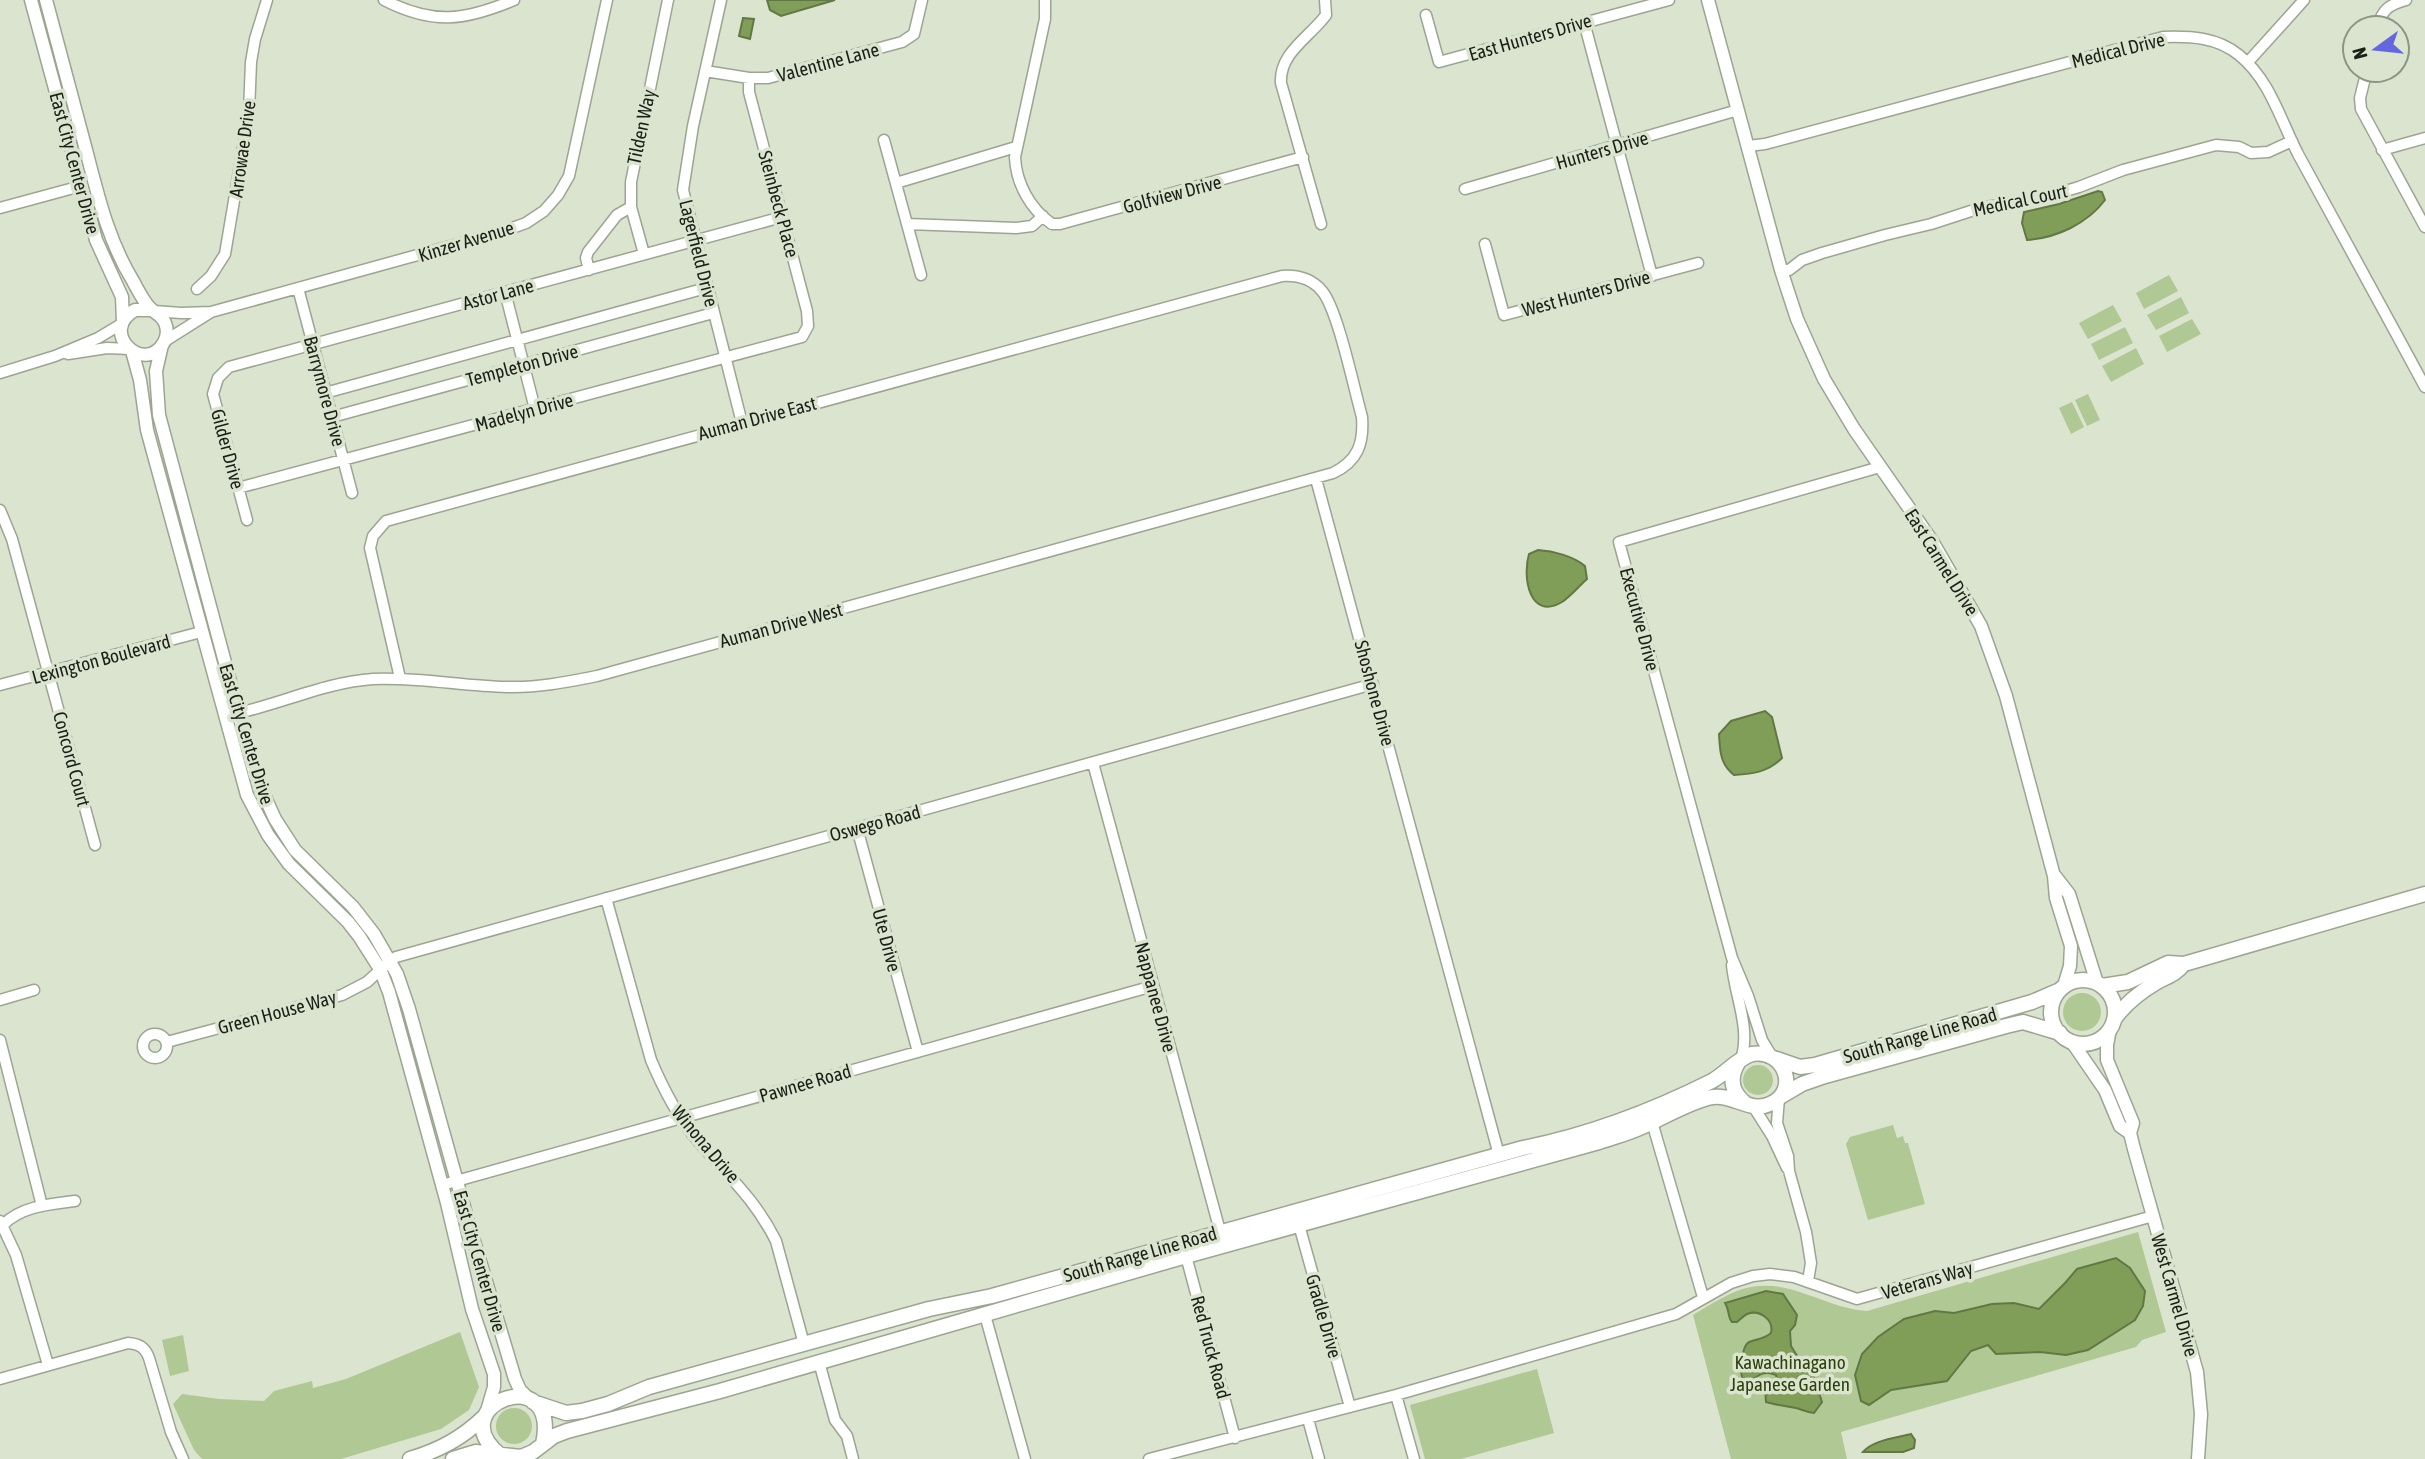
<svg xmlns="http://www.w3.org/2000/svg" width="2425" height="1459" font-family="'Asap Condensed',sans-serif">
<rect width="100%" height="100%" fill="#dae4cf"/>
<path fill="#b0c893" d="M2169 275 2178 291 2144 309 2136 293Z
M2181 297 2189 313 2156 330 2147 315Z
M2113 305 2122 321 2088 339 2079 323Z
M2192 319 2201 334 2167 352 2159 336Z
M2125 327 2133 343 2099 360 2091 344Z
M2136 348 2144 364 2111 382 2102 366Z
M2088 394 2100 420 2087 426 2075 400Z
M2072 402 2084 427 2071 434 2059 408Z
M2063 1012a19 19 0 1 1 38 0a19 19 0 1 1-38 0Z
M1743 1080a15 15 0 1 1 30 0a15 15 0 1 1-30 0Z
M1893 1125 1897 1138 1903 1136 1905 1143H1908L1925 1204 1868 1220 1846 1144 1850 1137Z
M2138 1232 2166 1332 2142 1340 2136 1347 1841 1432 1847 1459H1731L1693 1315C1710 1305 1732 1290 1751 1287 1790 1279 1829 1309 1867 1311Z
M460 1332 479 1387 469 1410 441 1429 341 1459H202L194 1450 173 1404 182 1394 219 1399 264 1401 274 1391 312 1381 313 1388 346 1379Z
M183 1335 189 1371 170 1376 162 1340Z
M1537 1369 1554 1433 1461 1459H1425L1410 1405Z
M496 1426a18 18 0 1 1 36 0a18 18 0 1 1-36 0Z"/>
<path fill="#809e57" stroke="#627844" stroke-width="2" d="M767 0H835L781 16 770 10Z
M743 18 754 19 750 39 739 36Z
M2098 191 2102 192 2105 200C2087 224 2056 238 2027 240L2022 223 2024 212 2059 204Z
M1538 550C1553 551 1573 556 1585 566L1587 579C1579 586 1571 596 1562 602 1530 621 1522 578 1529 554Z
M1765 711 1772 717 1782 758C1768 772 1753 774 1734 775 1720 764 1720 751 1719 734L1731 721Z
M2116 1258 2130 1268 2145 1291 2143 1306 2135 1320 2088 1350 2066 1355 2040 1352 1996 1354 1988 1345 1971 1351 1947 1381 1891 1390 1869 1405 1861 1401 1855 1375 1862 1354 1878 1337 1904 1319 1935 1311 1954 1313 1992 1304 2014 1303 2039 1309 2065 1283 2077 1269Z
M1766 1291 1783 1294 1797 1315 1795 1325 1790 1331 1791 1346 1799 1359 1811 1368 1822 1402 1814 1413C1807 1412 1803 1410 1796 1408 1786 1406 1776 1405 1766 1402L1765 1387 1777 1379 1776 1375C1766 1371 1759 1373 1752 1381H1743C1740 1374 1741 1346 1749 1342 1757 1339 1764 1339 1771 1333 1774 1320 1760 1309 1747 1314 1743 1316 1740 1320 1737 1322H1732C1727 1316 1730 1310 1725 1303Z
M1911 1434 1915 1440 1914 1448 1903 1452H1863C1873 1440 1896 1438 1911 1434Z"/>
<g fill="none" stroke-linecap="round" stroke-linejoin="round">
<g stroke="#9ca591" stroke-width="13">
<path id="minor" d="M384 0C433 25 464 21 514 0
M721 0 693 126 683 190 742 423
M1045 0V19L1015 157C1016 183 1030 209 1052 224H1060L1303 157
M1426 15 1439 62 1669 0
M1584 22 1652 276
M2377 28C2382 10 2388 5 2406 0
M2248 62 2304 0
M2367 70 2360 98 2361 109 2425 227
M705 71 749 78H768L902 42 914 34 922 0
M884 140 921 275
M1748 146 1765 144 2163 37C2190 36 2217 37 2239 55 2270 80 2280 119 2298 154 2340 231 2383 309 2425 387
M2382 150 2425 138
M896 183 1016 147
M1465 189 1738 110
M0 208 81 186
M907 224 1016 228 1032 226 1043 216
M1321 224 1281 83C1279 53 1310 37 1326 15L1325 0
M1485 244 1504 315 1698 263
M644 254 631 207V182L668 0
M589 270 586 258 588 252 617 215 631 207
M1781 270H1789L1802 260 1822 253 1885 235 1931 224 1980 208 2042 198 2079 187 2123 170 2216 145 2239 147 2251 153 2268 152 2292 141
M298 288 352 493
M197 289 211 276 225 254 249 112 251 62 255 39 267 0
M505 292 535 409
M154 311 181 313 211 312 501 232 526 223 544 211 558 195 569 176 607 0
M165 341 211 312
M68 354 107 348 129 349
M0 373 55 356 98 338 123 323
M325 393 706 288
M332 417 713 313
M1316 479 1499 1155
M238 488 802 337 808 326 807 311 749 92V78
M0 510 12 539 95 845
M247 520 213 394 218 378 229 367 782 217
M0 685 201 632
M238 713C283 703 327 682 373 679 418 677 462 686 507 687 537 688 567 682 597 676L1333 473C1358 461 1364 443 1362 417 1354 389 1338 310 1322 291 1312 279 1297 275 1282 276L386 521 373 536 370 548 400 678
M1093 763 1220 1231
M857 828 918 1052
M606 898 651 1060C662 1086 675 1112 693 1135 724 1173 753 1195 776 1241L804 1344
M1732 965C1735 997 1751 1028 1741 1060
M0 1000 34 990
M143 1046a12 12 0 1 1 24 0a12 12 0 1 1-24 0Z
M0 1040 42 1206
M167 1042 342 995 367 982 391 960 396 957 1373 684
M1771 1055 1762 1040 1748 996 1732 958 1619 542 1880 467
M1779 1098 1777 1123 1788 1156 1789 1171 1806 1232 1811 1263 1808 1281
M1753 1106 1772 1136 1787 1168
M1652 1122 1703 1297
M442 1185 1153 986
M0 1221 16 1255 48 1365
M3 1225C21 1206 51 1204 75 1201
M1299 1225 1350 1407
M1186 1256 1235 1438
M985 1315 1025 1459
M819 1362 835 1420 847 1436 853 1459
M0 1379 128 1343C139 1344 145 1347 149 1358L171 1432 183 1459
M1396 1395 1414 1459
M1308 1419 1319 1459
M1149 1459 1396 1395 1676 1314 1731 1283 1753 1276 1770 1274 1794 1277 1857 1299 2153 1216"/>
</g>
<g stroke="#9ca591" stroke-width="15">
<path id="tertiary" d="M31 0 96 240 122 297 123 322
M46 0C59 50 73 100 86 150 98 196 108 240 133 281 138 290 143 301 150 308 156 314 162 315 165 323 168 330 167 338 163 344 143 375 98 331 135 310H152
M1708 0 1781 270 1797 319 1824 379 1854 429 1932 541 1981 626 2006 696 2054 876 2056 898 2071 946 2070 966 2064 986
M162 345 156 371 159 415 255 775 275 819 295 850 353 907 374 934 397 974 409 1009 468 1221 515 1379 520 1390 530 1400
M132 351 140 380 147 430 247 795 268 835 289 864 348 922 359 936 380 969 389 992 447 1203 472 1309 494 1374V1387L487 1411
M2055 876 2069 894 2097 983
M2110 1029 2107 1045V1060L2133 1123 2130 1133 2134 1149 2197 1372 2201 1414 2198 1459
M2072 1042 2105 1090 2120 1126 2130 1133"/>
</g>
<g stroke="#9ca591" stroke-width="17">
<path id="secondary" d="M2051 1012a32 32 0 1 1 64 0a32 32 0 1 1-64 0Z
M2102 986 2128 982 2168 963 2184 964 2425 894
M2115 1018C2126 1003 2140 992 2157 982 2168 976 2176 974 2184 964
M1777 1059 1800 1067 1815 1065 2032 1002 2060 990
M1738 1063C1729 1078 1731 1092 1745 1103
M1780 1097 1802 1084 1825 1076 2006 1026 2023 1022 2060 1033
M500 1455C439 1405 561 1359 543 1444
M410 1459C440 1450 462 1438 484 1417
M453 1459 476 1452 521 1457 533 1452 554 1436 567 1431 720 1391 1186 1256 1599 1142C1614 1137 1630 1133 1644 1126 1662 1118 1695 1099 1713 1097 1732 1094 1751 1113 1770 1104 1800 1091 1785 1049 1752 1054 1737 1059 1726 1073 1712 1081 1652 1111 1589 1135 1523 1148L992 1296 929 1309 649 1387 608 1404 582 1411 566 1413 533 1402"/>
</g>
<use href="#minor" stroke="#fff" stroke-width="10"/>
<use href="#tertiary" stroke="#fff" stroke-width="12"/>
<use href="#secondary" stroke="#fff" stroke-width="14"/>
</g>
<g text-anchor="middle" stroke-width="7" stroke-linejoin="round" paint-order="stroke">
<g font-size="19" fill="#1c1f17" stroke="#dae4cf">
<text transform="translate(1530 37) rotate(-16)" y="7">East Hunters Drive</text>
<text transform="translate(2118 50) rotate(-14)" y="7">Medical Drive</text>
<text transform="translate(828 62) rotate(-15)" y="7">Valentine Lane</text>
<text transform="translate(641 127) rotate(-78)" y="7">Tilden Way</text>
<text transform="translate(242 149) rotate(-82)" y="7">Arrowae Drive</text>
<text transform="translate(1602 150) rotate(-16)" y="7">Hunters Drive</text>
<text transform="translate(75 163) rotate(75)" y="7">East City Center Drive</text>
<text transform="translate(1172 194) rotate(-15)" y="7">Golfview Drive</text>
<text transform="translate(2020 200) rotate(-12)" y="7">Medical Court</text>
<text transform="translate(779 204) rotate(75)" y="7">Steinbeck Place</text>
<text transform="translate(466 241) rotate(-17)" y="7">Kinzer Avenue</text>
<text transform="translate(699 253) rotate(76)" y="7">Lagerfield Drive</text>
<text transform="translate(1586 293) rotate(-15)" y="7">West Hunters Drive</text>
<text transform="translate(498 294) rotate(-15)" y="7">Astor Lane</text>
<text transform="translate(522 365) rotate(-15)" y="7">Templeton Drive</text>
<text transform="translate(325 391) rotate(75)" y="7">Barrymore Drive</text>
<text transform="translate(524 412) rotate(-15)" y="7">Madelyn Drive</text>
<text transform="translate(757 418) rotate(-15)" y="7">Auman Drive East</text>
<text transform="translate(228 449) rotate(75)" y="7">Gilder Drive</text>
<text transform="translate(1942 562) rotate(58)" y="7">East Carmel Drive</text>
<text transform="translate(1640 619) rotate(75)" y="7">Executive Drive</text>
<text transform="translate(781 625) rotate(-15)" y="7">Auman Drive West</text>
<text transform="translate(101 659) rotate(-15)" y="7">Lexington Boulevard</text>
<text transform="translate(1375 693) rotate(75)" y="7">Shoshone Drive</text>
<text transform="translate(247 734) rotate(73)" y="7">East City Center Drive</text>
<text transform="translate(72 759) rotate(75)" y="7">Concord Court</text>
<text transform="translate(875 823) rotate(-15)" y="7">Oswego Road</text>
<text transform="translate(887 940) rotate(75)" y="7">Ute Drive</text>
<text transform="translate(1156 997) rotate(75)" y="7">Nappanee Drive</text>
<text transform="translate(277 1012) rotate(-15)" y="7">Green House Way</text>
<text transform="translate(1920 1035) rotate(-16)" y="7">South Range Line Road</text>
<text transform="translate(805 1083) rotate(-16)" y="7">Pawnee Road</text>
<text transform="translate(706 1144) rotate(50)" y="7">Winona Drive</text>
<text transform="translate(1140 1254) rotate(-16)" y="7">South Range Line Road</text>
<text transform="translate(480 1261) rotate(74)" y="7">East City Center Drive</text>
<text transform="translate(1927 1280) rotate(-16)" y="7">Veterans Way</text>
<text transform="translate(2175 1295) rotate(74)" y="7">West Carmel Drive</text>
<text transform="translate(1324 1316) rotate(74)" y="7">Gradle Drive</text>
<text transform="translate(1211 1347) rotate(75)" y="7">Red Truck Road</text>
</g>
<g font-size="19" fill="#2e410c" stroke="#dae4cf">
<text x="1790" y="1369">Kawachinagano<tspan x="1790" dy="22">Japanese Garden</tspan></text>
</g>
</g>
<g transform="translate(2376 49) rotate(255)"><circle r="33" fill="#dae4cf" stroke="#8e9585" stroke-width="2"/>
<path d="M0-5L12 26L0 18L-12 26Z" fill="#6368e0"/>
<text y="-10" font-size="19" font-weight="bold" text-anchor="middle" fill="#1c1f17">N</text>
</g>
</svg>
